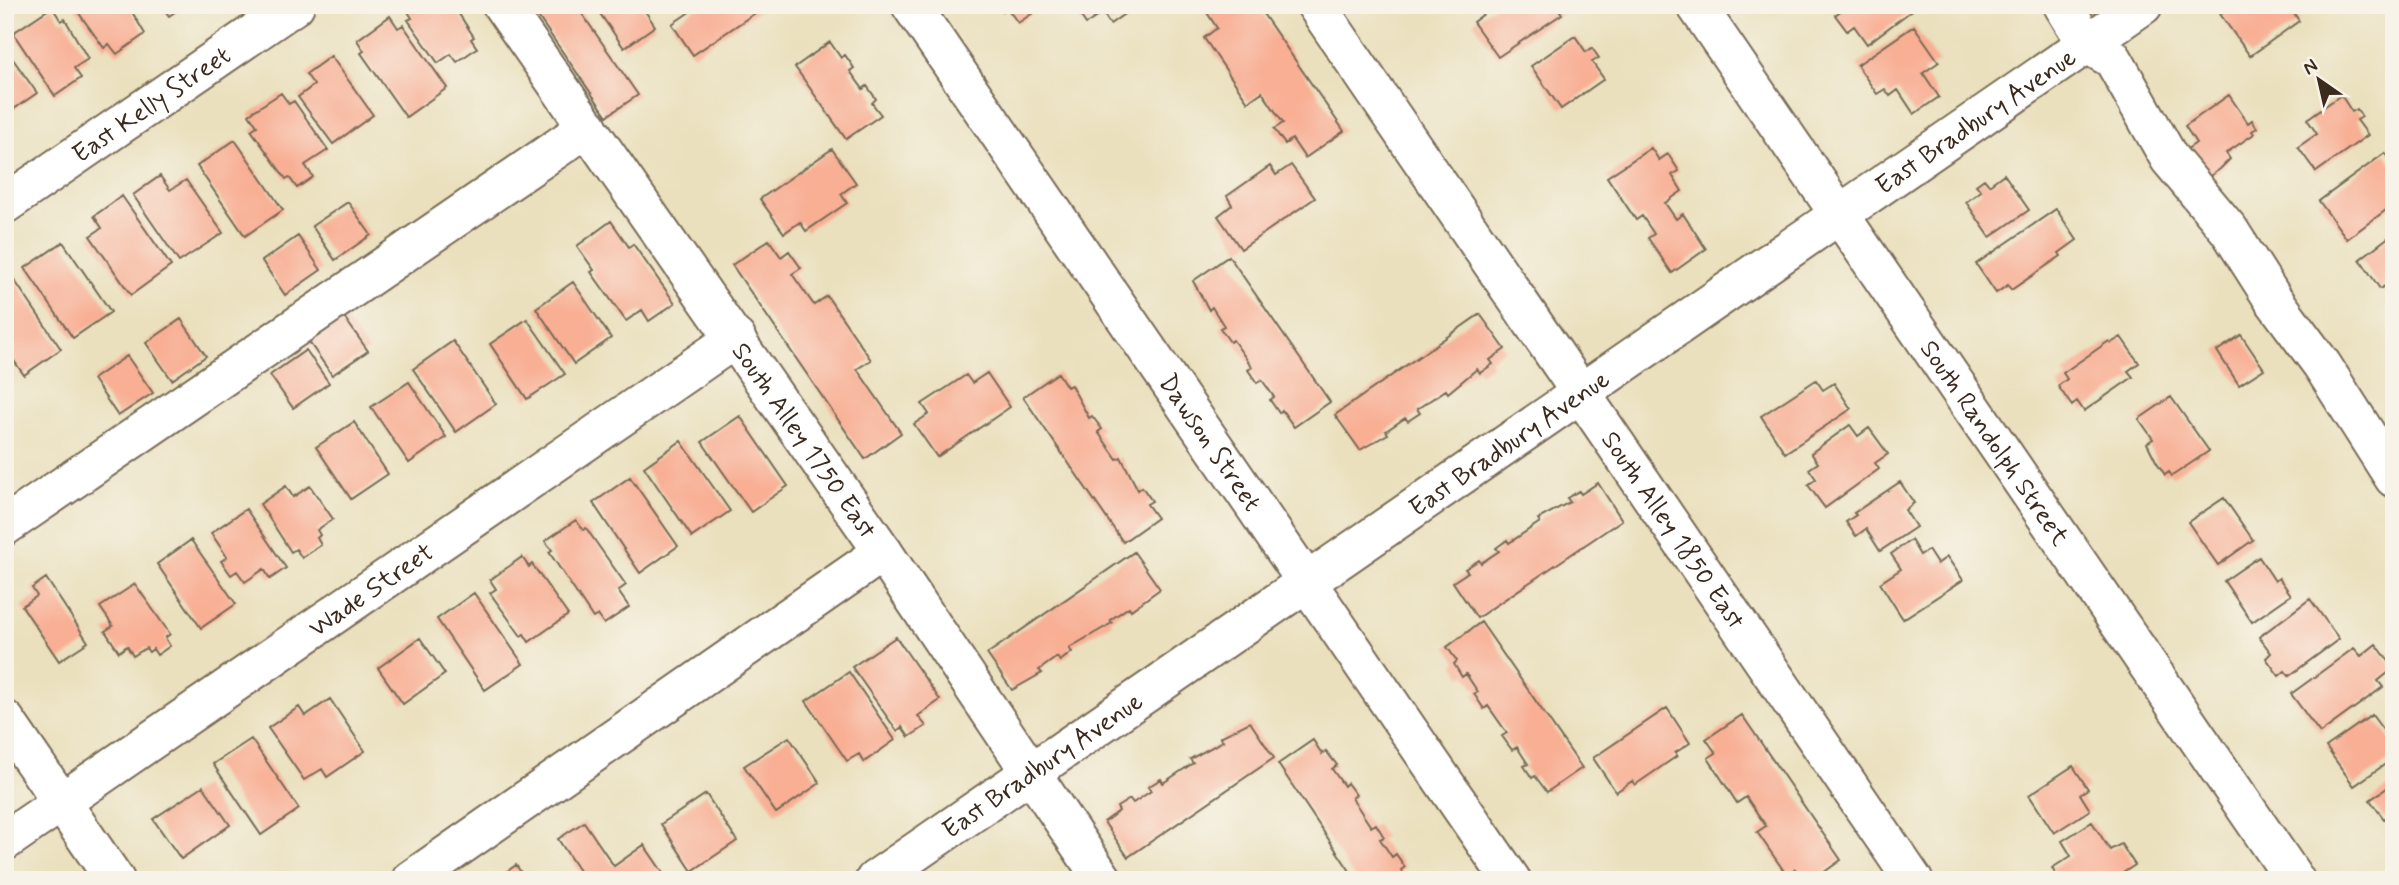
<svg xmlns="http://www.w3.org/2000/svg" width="2399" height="885" font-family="Mynerve,sans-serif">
<rect width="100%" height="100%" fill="#f7f3e8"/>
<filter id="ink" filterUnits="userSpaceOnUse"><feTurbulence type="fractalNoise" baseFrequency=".0143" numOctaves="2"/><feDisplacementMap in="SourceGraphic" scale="14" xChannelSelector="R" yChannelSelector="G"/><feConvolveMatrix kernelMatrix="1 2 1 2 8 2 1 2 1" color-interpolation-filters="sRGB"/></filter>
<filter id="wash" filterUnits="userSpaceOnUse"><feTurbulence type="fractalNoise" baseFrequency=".00686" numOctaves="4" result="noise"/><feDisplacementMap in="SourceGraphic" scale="28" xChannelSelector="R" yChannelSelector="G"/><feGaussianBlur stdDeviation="1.57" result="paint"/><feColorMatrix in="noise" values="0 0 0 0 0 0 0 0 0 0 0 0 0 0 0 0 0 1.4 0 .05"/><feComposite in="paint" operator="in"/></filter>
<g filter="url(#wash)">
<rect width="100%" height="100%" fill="#eae0bd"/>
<g id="blocks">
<path fill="#f8af94" d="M73 5H128L145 34 117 54 109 44 104 48Z
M155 5H185L169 16 163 8 159 11Z
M414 5H453L474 37 471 39 477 48 457 62 451 54 438 63 408 20 412 18 407 10Z
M530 5H576L638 95 607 116Z
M594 5H641L655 26 624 48Z
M700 5H767L693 55 672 24Z
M1000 5H1045L1018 23 1007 8 1003 11Z
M1073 5H1137L1110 24 1103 13 1086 24Z
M1202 5H1257L1344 131 1305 158 1292 139 1285 144 1274 129 1283 123 1262 92 1248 102 1204 38 1217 28Z
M1496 5H1567L1560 11 1562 14 1498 57 1473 22Z
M1838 5H1919L1867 44 1854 26 1847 31 1835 15 1842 10Z
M2232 5H2289L2299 21 2250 56 2220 14Z
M52 7 61 21 65 19 88 59 74 68 81 78 55 96 13 33Z
M390 16 398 28 403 25 447 88 406 117 361 53 364 51 357 40Z
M1914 26 1939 62 1923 73 1939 97 1914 114 1898 90 1890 96 1885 89 1877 94 1857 65Z
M1575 36 1586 52 1592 48 1599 58 1592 62 1604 79 1561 109 1531 66Z
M830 42 841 58 845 55 854 68 850 71 863 89 867 86 876 99 872 103 881 115 846 139 795 67Z
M5 48 37 93 11 111 5 102Z
M331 56 373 115 333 144 298 97 314 85 306 74Z
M281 93 289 104 294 101 328 150 305 165 313 177 297 188 289 177 286 179 251 130 257 126 249 114Z
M2229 95 2248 123 2252 120 2257 128 2252 131 2254 134 2226 153 2230 159 2220 169 2200 183 2180 154 2196 143 2185 126Z
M2341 95 2352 112 2357 109 2362 117 2357 120 2368 135 2316 172 2298 147 2317 134 2307 119Z
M235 140 283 210 245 236 197 166Z
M1651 148 1659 160 1668 154 1679 171 1672 175 1682 191 1665 203 1676 219 1683 214 1706 249 1672 273 1648 238 1654 234 1642 216 1636 220 1607 177Z
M832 149 856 183 841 194 847 203 806 231 800 222 784 233 760 199Z
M2385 153 2394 165V204L2347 239 2319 201Z
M1291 165 1315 198 1241 249 1218 216 1232 205 1227 196 1270 166 1276 175Z
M2004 174 2029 210 1990 237 1966 202 1981 191 1976 185 1984 179 1989 185Z
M160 176 170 190 186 180 223 233 179 262 133 195Z
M122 196 171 266 131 295 90 236 102 228 94 216Z
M348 202 371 235 335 260 312 226Z
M2056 209 2077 240 2059 253 2061 256 2011 290 2008 285 1996 293 1976 264Z
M611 221 629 247 633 244 675 303 649 321 642 310 626 321 591 272 594 270 577 246Z
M2394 233V280L2380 289 2360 259Z
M298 236 321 270 285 295 262 261Z
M769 240 781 257 789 251 801 268 792 274 814 305 827 296 871 360 857 369 901 433 865 459 732 265Z
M63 242 111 312 73 338 25 268Z
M1229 256 1330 402 1294 427 1282 410 1279 413 1270 400 1274 397 1262 380 1257 383 1248 370 1252 367 1233 340 1230 342 1220 328 1224 326 1212 307 1209 310 1193 281Z
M13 278 61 349 24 375 5 348V283Z
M573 282 611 338 574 364 536 308Z
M1480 314 1505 349 1490 360 1493 364 1480 373 1477 369 1448 393 1446 390 1417 409 1420 413 1408 421 1405 418 1386 431 1388 434 1360 450 1335 415Z
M344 317 368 351 332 375 309 342Z
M181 319 206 356 172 380 146 343Z
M527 319 565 374 527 399 490 344Z
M2241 335 2264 369 2239 385 2217 351Z
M2121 337 2139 363 2128 371 2133 377 2084 411 2077 401 2072 406 2058 386 2067 379 2063 373 2109 341 2111 343Z
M453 341 496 404 456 432 413 369Z
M306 350 329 383 293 408 270 375Z
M127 356 153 393 118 416 93 379Z
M987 373 1010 407 937 457 914 424 929 414 922 404 966 375 972 383Z
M1058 373 1067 387 1071 385 1089 418 1092 416 1102 429 1098 432 1117 459 1121 457 1138 490 1142 487 1152 501 1147 504 1157 518 1123 542 1023 397Z
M1816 380 1823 390 1834 383 1851 409 1785 453 1761 416Z
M409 382 446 437 409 463 371 407Z
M2171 397 2209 451 2172 476 2169 472 2165 475 2156 461 2147 443 2153 439 2139 419Z
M740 416 788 486 751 512 702 442Z
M354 422 388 474 351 499 316 447Z
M1850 425 1858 436 1869 428 1888 454 1875 463 1879 469 1825 508 1808 485 1816 479 1809 469 1818 463 1811 453Z
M681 441 730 511 692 537 644 467Z
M630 477 678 546 640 573 593 503Z
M1900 482 1914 503 1905 510 1916 527 1880 551 1866 529 1856 536 1846 522 1856 515 1854 513Z
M1598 483 1622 520 1477 618 1453 582 1468 572 1465 569 1479 560 1481 563 1499 551 1496 548 1507 540 1509 543 1540 522 1538 519 1570 502 1567 498 1579 491 1581 494Z
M286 486 293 497 310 486 333 519 317 530 320 535 317 538 321 545 302 558 296 549 291 552 260 504Z
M2224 498 2253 540 2218 565 2188 522Z
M246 509 286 568 270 579 264 569 245 582 237 571 231 575 221 561 227 557 211 533Z
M576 520 583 530 586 528 626 585 618 591 629 607 604 624 598 615 593 618 549 552 552 550 545 541Z
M191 540 236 604 201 628 157 564Z
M1911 540 1920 555 1928 550 1937 564 1947 557 1963 580 1903 619 1880 583 1901 569 1891 554Z
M1134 552 1160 589 1131 610 1129 607 1110 620 1112 623 1069 648 1072 652 1060 661 1057 657 1039 670 1042 673 1012 690 987 654Z
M522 557 529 567 532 564 568 615 529 642 524 634 521 636 490 593 496 589 490 580Z
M2259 557 2275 581 2279 578 2291 595 2252 622 2224 581Z
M46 578 88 642 59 661 22 606 37 596 32 588Z
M135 584 170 634 165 638 170 646 157 655 153 649 149 652 146 648 133 656 127 646 119 652 105 631 113 626 100 607Z
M474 593 523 664 485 690 437 619Z
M2310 599 2339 639 2289 676 2285 671 2279 676 2266 658 2271 653 2259 637Z
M1481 622 1582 768 1547 792 1535 776 1532 778 1524 766 1528 764 1517 747 1512 750 1502 736 1507 733 1488 706 1484 709 1474 694 1478 692 1466 674 1462 677 1454 664 1457 661 1447 647Z
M896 637 940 700 918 716 926 726 909 737 902 727 897 731 852 667Z
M420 638 445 674 403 704 378 668Z
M2376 644 2394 668 2378 681 2383 687 2320 733 2291 694 2354 648 2361 656Z
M849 672 895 740 864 762 859 754 847 761 806 701Z
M330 699 365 751 327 777 322 769 304 780 268 728 299 707 305 716Z
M1667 708 1690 743 1675 753 1677 756 1635 785 1632 781 1616 792 1593 758Z
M1742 715 1841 860 1813 880H1802L1795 869 1786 874 1757 832 1766 826 1746 797 1737 803 1708 758 1716 753 1706 739Z
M2372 715 2394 745V758L2354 786 2326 747Z
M1250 722 1274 758 1128 857 1104 822 1119 811 1117 807 1130 799 1133 803 1151 791 1148 787 1161 779 1163 783 1193 763 1190 759 1223 741 1220 737Z
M789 737 820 783 776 813 744 766Z
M251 739 299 809 261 835 213 764Z
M1313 740 1322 754 1326 751 1337 765 1332 769 1344 786 1347 783 1356 795 1352 798 1371 827 1376 824 1384 837 1380 839 1392 857 1396 854 1405 867 1401 870 1407 880H1356L1278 764Z
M2073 766 2088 789 2080 794 2090 810 2054 833 2029 795Z
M2394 783V820L2390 814 2384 819 2370 800Z
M203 786 230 825 181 859 153 819Z
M706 794 737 841 692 871 661 824Z
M584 822 614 866 644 845 668 880H585L558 839Z
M2092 822 2110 850 2121 844 2135 865 2112 880H2059L2052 868 2071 856 2062 841Z
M516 865 526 880H495Z"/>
</g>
</g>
<g filter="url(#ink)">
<use href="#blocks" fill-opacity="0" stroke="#786a56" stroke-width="2"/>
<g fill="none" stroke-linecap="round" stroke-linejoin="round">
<g stroke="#786a56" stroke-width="42">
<g id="minor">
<path id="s1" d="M502 5 883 552 1103 880"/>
<path id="s2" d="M911 5 1511 880"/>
<path id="s3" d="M1316 5 1913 880"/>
<path id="s4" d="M1696 5 2295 880"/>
<path d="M2063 5 2087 44 2113 59 2169 158 2229 230 2273 299 2322 365 2394 478"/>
<path id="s5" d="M5 204 295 5"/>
<path d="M5 526 588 127"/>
<path d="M5 720 115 880"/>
<path id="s6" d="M5 841 736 338"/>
<path d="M411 880 883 552"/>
<path id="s7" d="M875 880 2143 5"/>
</g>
</g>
<use href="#minor" stroke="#fff" stroke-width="38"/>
</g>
</g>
<g text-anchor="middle" stroke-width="7" stroke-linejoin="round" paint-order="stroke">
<g font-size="26" fill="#3b2a1e" stroke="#f7f3e8">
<text dy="9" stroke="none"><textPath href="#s5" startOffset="177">East Kelly Street</textPath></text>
<text dy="9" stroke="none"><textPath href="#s7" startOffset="1337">East Bradbury Avenue</textPath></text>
<text dy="9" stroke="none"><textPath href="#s1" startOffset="530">South Alley 1750 East</textPath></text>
<text dy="9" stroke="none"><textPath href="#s2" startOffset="530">Dawson Street</textPath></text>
<text dy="9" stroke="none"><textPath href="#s4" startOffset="530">South Randolph Street</textPath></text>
<text dy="9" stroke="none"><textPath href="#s7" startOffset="770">East Bradbury Avenue</textPath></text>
<text dy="9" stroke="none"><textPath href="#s3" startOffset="635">South Alley 1850 East</textPath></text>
<text dy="9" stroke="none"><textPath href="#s6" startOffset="444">Wade Street</textPath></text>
<text dy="9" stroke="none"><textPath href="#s7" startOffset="203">East Bradbury Avenue</textPath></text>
</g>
</g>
<rect width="2399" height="885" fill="none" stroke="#f7f3e8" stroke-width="28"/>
<g transform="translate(2319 80) rotate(326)" stroke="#f7f3e8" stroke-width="5" paint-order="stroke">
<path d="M0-5L12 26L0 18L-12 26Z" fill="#3b2a1e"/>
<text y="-10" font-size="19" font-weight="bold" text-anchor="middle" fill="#3b2a1e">N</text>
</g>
</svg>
